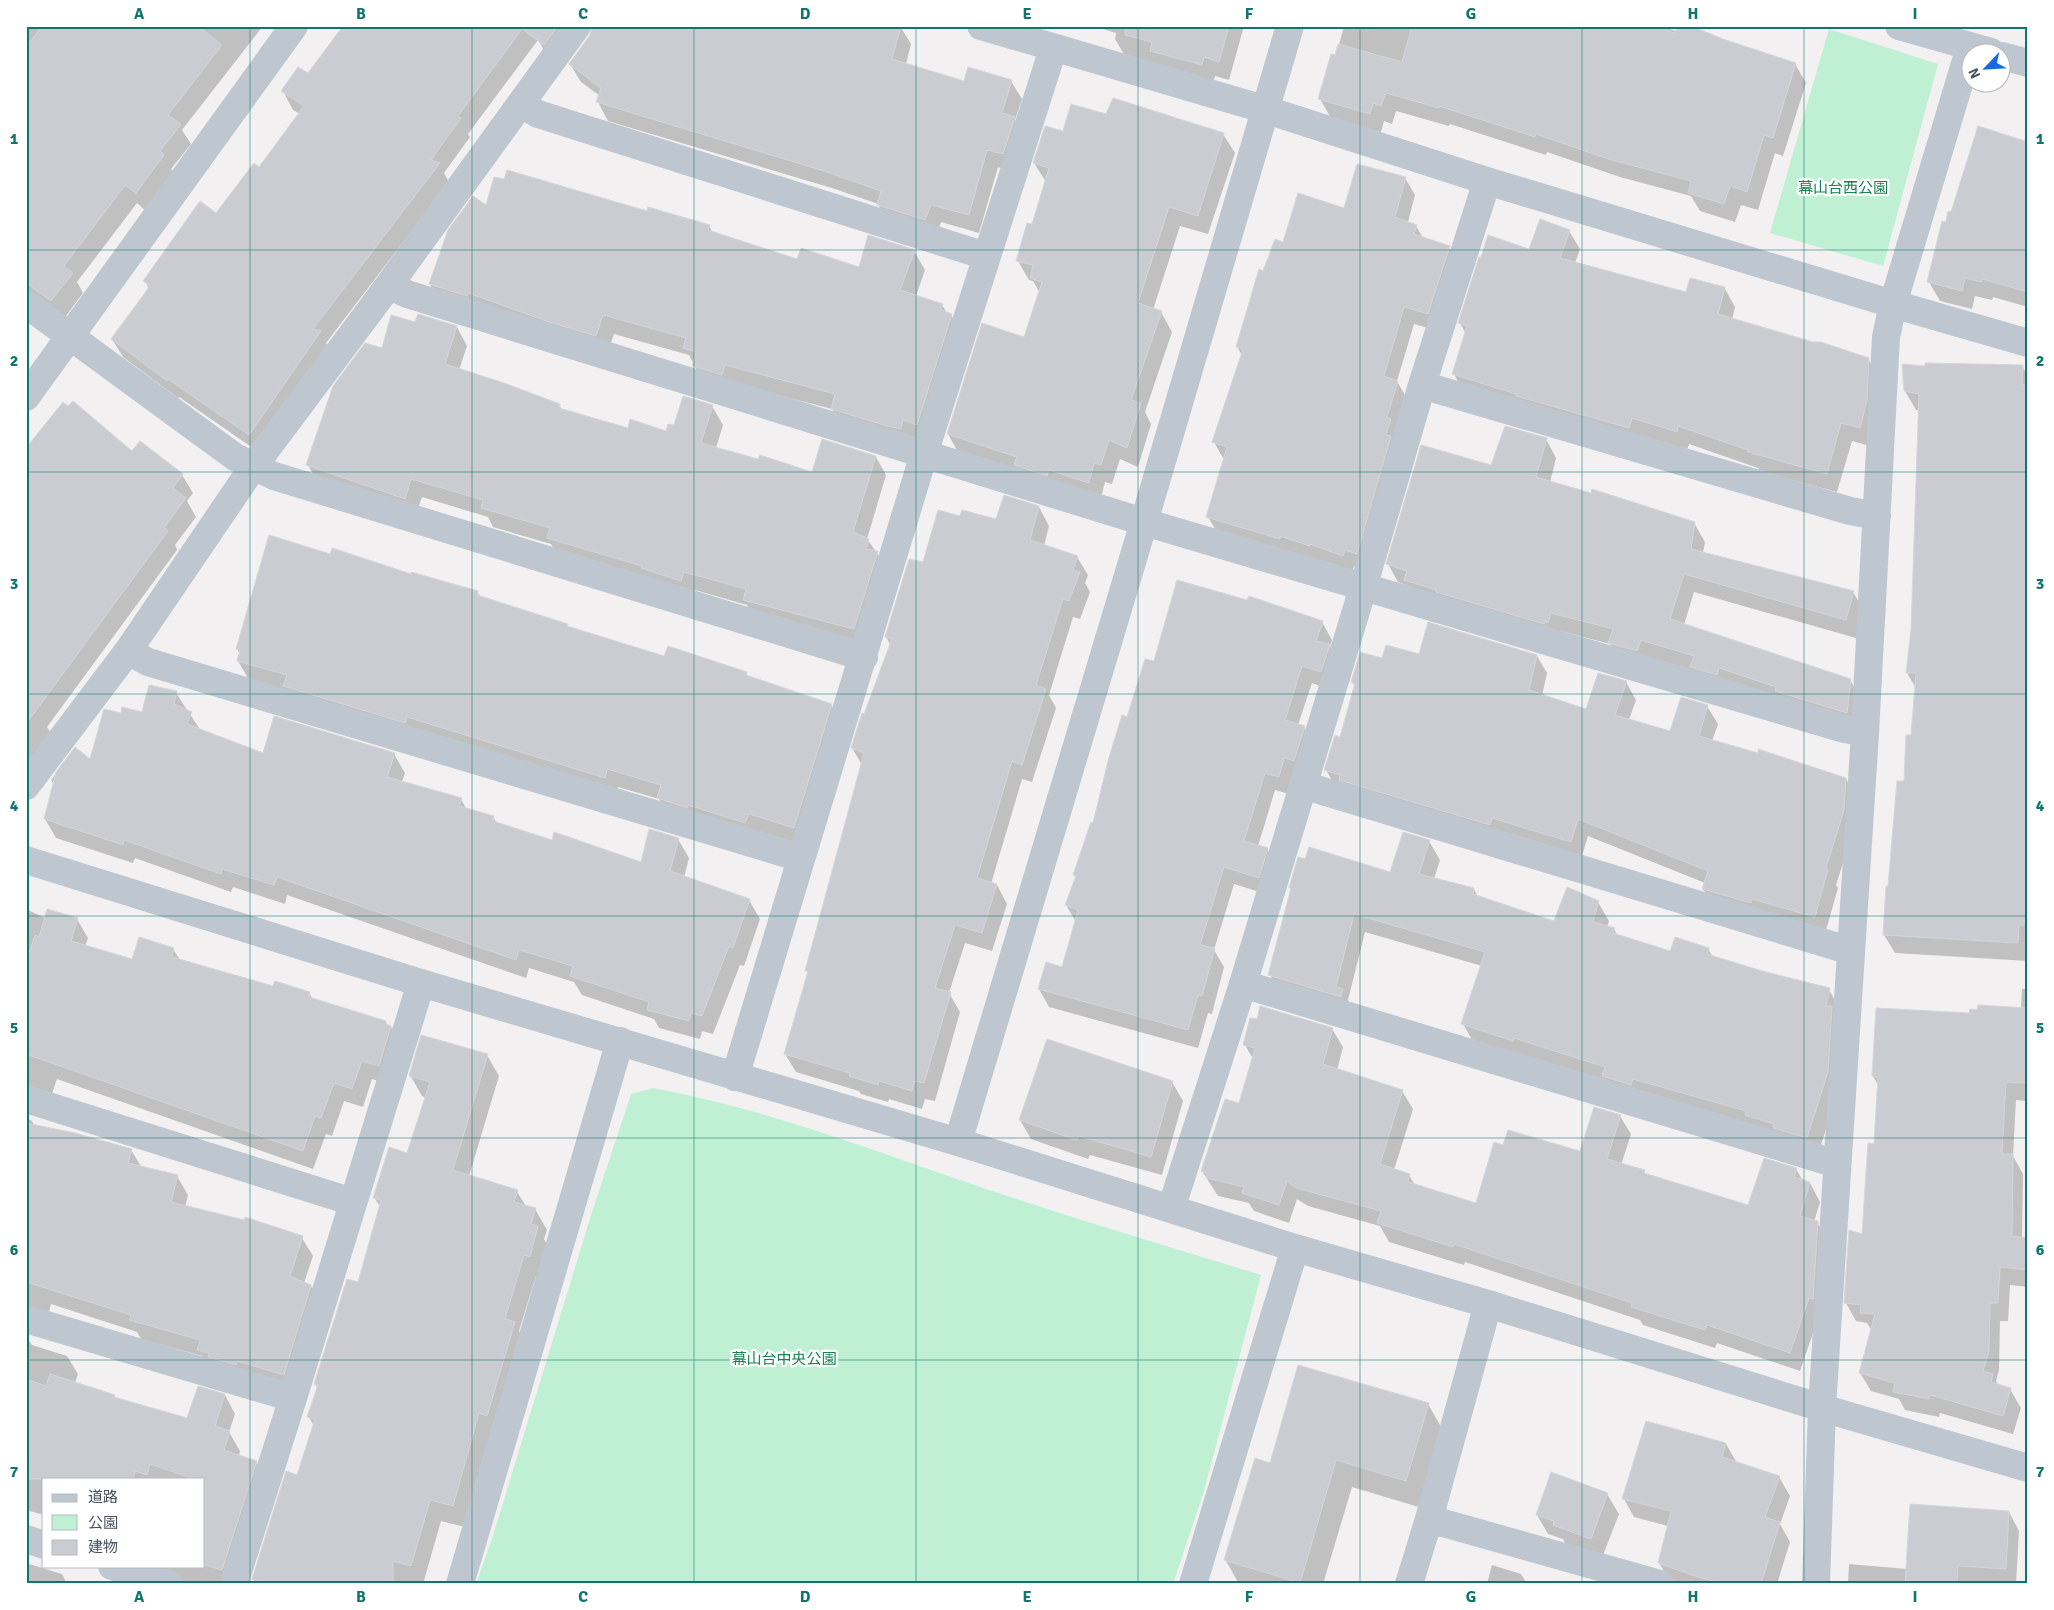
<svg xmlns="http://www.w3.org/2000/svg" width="2054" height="1610" font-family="Signika,'Noto Sans JP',sans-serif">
<rect width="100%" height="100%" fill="#f2f0f0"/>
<path fill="#bff0d3" d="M1829 29 1938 64 1883 266 1770 233Z
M653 1088C766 1109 875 1151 983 1188 1075 1219 1168 1246 1261 1275L1204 1491 1173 1584H476L491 1542 593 1209 631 1094Z"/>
<path fill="#0003" d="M26 26H263L182 130 191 144 171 169 175 175 147 212 137 203 77 282 83 293 63 320 26 293Z
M345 26H561L548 57 538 40 468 134 470 137 444 173 449 182 326 343 330 350 260 453 179 397 178 398 123 357 112 339 149 289 145 281 216 215 259 169 300 114 293 110 283 91 308 75Z
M900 26 911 44 906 64 964 82 1011 81 1022 99 1015 120 1025 137 1013 172 998 167 979 233 941 222 936 238 889 223 878 204 835 189 608 121 598 102 600 96 581 82 570 64Z
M1093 26H1244L1229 80 1215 76 1213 83 1126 58 1115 39 1116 33Z
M1344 26H1658L1795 64 1806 83 1783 156 1775 153 1758 210 1741 205 1735 222 1700 211 1691 196 1620 177 1547 152 1546 155 1450 124 1449 126 1396 111 1392 124 1384 121 1381 132 1331 118 1320 99 1336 56Z
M2017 26H2028V29Z
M1107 115 1223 134 1235 153 1208 234 1180 226 1153 310 1161 312 1172 332 1145 412 1151 424 1138 467 1120 459 1112 484 1105 482 1100 502 959 454 948 434 983 325 1025 338 1040 293 1033 281 1029 280 1018 261 1033 225 1046 182 1034 163 1064 132Z
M2028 128V307L1993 297 1992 300 1975 296 1972 309 1940 301 1929 282 1952 213 2024 142Z
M1405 178 1415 195 1408 222 1416 226 1423 238 1449 247 1459 264 1438 331 1414 324 1397 381 1407 399 1366 570 1354 566 1352 572 1218 534 1208 517 1224 460 1214 442 1242 355 1237 347 1264 272 1283 244Z
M487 207 648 212 709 226 713 233 798 261 860 269 914 251 925 270 916 296 942 305 947 313 951 315 963 334 928 443 843 428 832 409 735 384 705 385 689 355 614 334 607 354 441 303 430 284Z
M1569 231 1580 249 1575 263 1687 293 1691 279 1725 289 1735 307 1732 320 1868 359 1879 378 1870 446 1852 441 1837 492 1760 471 1758 468 1689 444 1687 450 1464 393 1454 374 1466 334 1460 323 1530 251Z
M416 323 457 327 467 346 459 370 559 405 563 411 628 430 667 432 712 406 723 425 716 448 813 474 876 457 886 475 867 539 877 553 888 571 865 648 755 619 747 605 695 590 692 599 559 557 551 544 493 527 488 517 422 497 415 517 319 484 308 465 383 350Z
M2022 366 2028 376V961L1895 953 1884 935 1889 888 1912 737 1916 688 1907 673 1912 630 1920 410H1916L1905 391 1927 367Z
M1546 439 1556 458 1550 482 1694 523 1705 542 1703 553 1853 592 1864 611 1856 638 1694 592 1684 625 1850 680 1861 699 1857 731 1620 661 1610 644 1561 631 1558 641 1416 598 1409 586 1398 582 1388 564 1492 467Z
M26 450 133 453 182 475 193 493 187 501 196 517 175 545 177 550 47 727 60 747 26 772Z
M1039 507 1049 526 1044 546 1077 557 1088 575 1085 583 1090 592 1080 619 1073 617 1049 695 1056 708 1032 782 1022 779 991 884 997 885 1007 904 992 951 965 943 949 993 960 1012 935 1101 925 1099 922 1109 889 1099 888 1102 861 1094 859 1091 796 1072 785 1054 809 974 807 970 862 765 852 748 891 646 886 637 924 563 961 518 996 521Z
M330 556 477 592 481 597 567 625 569 628 665 658 746 673 748 678 831 705 842 724 805 847 669 817 659 799 618 787 615 797 249 680 238 661 240 654 237 649Z
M1322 622 1332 640 1330 647 1339 663 1331 690 1312 683 1298 725 1304 727 1314 745 1289 794 1275 790 1258 846 1267 849 1277 867 1269 895 1234 884 1214 950 1224 967 1212 1014 1208 1013 1198 1048 1049 1007 1039 989 1047 964 1063 969 1076 922 1066 905 1076 879 1074 875 1094 825 1128 718 1155 663Z
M1420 655 1537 656 1547 673 1542 696 1587 710 1626 682 1636 700 1629 720 1671 733 1707 706 1718 724 1712 741 1846 779 1856 797 1854 828 1836 885 1838 888 1825 934 1714 906 1703 889 1705 883 1588 836 1581 859 1336 787 1326 770 1341 739 1355 687 1352 682 1383 659Z
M176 693 201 731 264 754H394L405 773 402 782 461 799 467 810 493 817 497 823 553 842 642 864 678 839 689 858 684 878 749 900 760 919 744 966 740 965 713 1034 702 1031 700 1039 659 1028 654 1019 582 995 574 982 529 968 526 978 287 895 285 904 233 887 231 892 135 858 133 863 56 838 45 819 54 785 51 780 75 749 91 761 122 714H143Z
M1429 841 1440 860 1434 879 1474 889 1478 897 1555 923 1598 902 1609 921 1607 927 1614 929 1618 936 1671 953 1708 949 1713 957 1829 990 1840 1009 1838 1092 1817 1157 1474 1043 1463 1024 1482 966 1365 932 1348 1000 1353 1009 1281 994 1270 975 1292 890 1290 887 1391 874Z
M26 909 45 918 77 919 88 938 85 947 133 960 173 949 180 960 274 988 309 993 313 999 386 1023 391 1027 401 1046 389 1085 372 1079 363 1107 344 1101 332 1136 326 1134 313 1169 57 1079 48 1105 26 1106Z
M2022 989H2028V1101L2016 1100 2013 1156 2023 1174 2022 1239H2028V1287L2010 1285 2008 1321H2000L1999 1370 1996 1381 1998 1385 2010 1389 2021 1408 2013 1434 1940 1413 1939 1417 1905 1410 1899 1399 1871 1391 1860 1373 1872 1331 1867 1323 1856 1321 1846 1303 1863 1235 1875 1145 1878 1085 1873 1076 1970 1014 2021 1008Z
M1332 1029 1343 1047 1337 1070 1402 1091 1413 1109 1394 1170 1409 1175 1415 1185 1477 1204 1504 1147 1581 1153 1620 1116 1631 1134 1621 1165 1644 1171 1646 1175 1748 1206 1796 1169 1803 1181 1810 1183 1820 1202 1814 1222H1817L1828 1241 1819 1316 1800 1371 1717 1343 1715 1348 1643 1325 1640 1320 1465 1262 1464 1265 1389 1242 1380 1226 1308 1206 1297 1199 1289 1223 1254 1211 1249 1203 1218 1196 1202 1171 1240 1105 1253 1059 1245 1045Z
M487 1055 499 1076 469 1176 517 1192 526 1206 535 1209 547 1230 544 1239 549 1248 542 1278 536 1276 519 1331 526 1344 465 1527 441 1521 423 1584H256L253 1579 298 1476 314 1426 309 1417 318 1389 315 1384 359 1284 380 1207 374 1197 408 1155 426 1098 422 1096 410 1075Z
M1172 1082 1183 1101 1162 1175 1090 1155 1088 1159 1031 1139 1020 1120Z
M26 1118 32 1121 35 1127 131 1150 142 1168 177 1176 188 1195 185 1207 302 1238 313 1256 304 1283 311 1286 321 1305 294 1393 209 1368 202 1356 141 1339 137 1332 51 1304 46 1324 26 1326Z
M26 1336 32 1345 67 1356 78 1374 75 1383 114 1396 116 1399 188 1419 199 1388 225 1395 235 1414 229 1432 240 1451 239 1456 256 1462 267 1481 234 1584H172L140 1566H204V1479H44V1515L26 1510Z
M1428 1404 1444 1432 1422 1508 1352 1487 1323 1584H1239L1225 1559 1271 1465Z
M1726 1444 1737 1463 1779 1477 1790 1496 1780 1524 1790 1542 1777 1584H1678L1670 1581 1659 1563 1668 1526 1634 1517 1624 1499Z
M1607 1494 1619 1514 1602 1558 1566 1545 1563 1539 1548 1534 1537 1515Z
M2009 1512 2019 1531 2016 1584H1848L1849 1564 1907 1569Z
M29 1564 62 1574 67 1584H26V1572Z
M1492 1565 1521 1574 1527 1584H1487Z"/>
<path fill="#caccd2" stroke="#d4d6db" d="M42 26H198L222 45 168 115 181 124 160 151 164 155 136 193 125 185 64 266 73 273 51 301 26 283V47Z
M343 26H558L544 45 522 29 458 116 461 118 431 160 440 163 313 329 321 331 249 435 168 379 167 381 111 339 150 286 143 281 200 201 216 213 254 163 259 167 304 106 281 91 298 67 308 73Z
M592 26H901L892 59 964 81 968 67 1012 80 1002 113 1015 117 1003 154 987 150 969 215 931 205 925 220 877 205 881 191 824 171 596 102 601 88 569 64 590 35Z
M1126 26H1229L1219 62 1204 57 1202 65 1150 51 1152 42 1125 35Z
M1412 26H1656L1675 33 1677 26H1691L1723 39 1796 63 1773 138 1764 135 1747 192 1730 186 1724 204 1688 193 1691 181 1608 159 1536 134 1535 137 1439 106V108L1386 93 1381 106 1373 103 1370 114 1318 99 1331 54 1335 55 1338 44 1402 62Z
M1113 98 1224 133 1198 216 1169 207 1138 303 1162 311 1131 400 1141 403 1127 448 1109 440 1101 465 1094 463 1089 483 1049 470 1047 476 1014 465 1017 457 947 434 982 323 1024 337 1042 282 1030 278 1033 265 1016 261 1027 223 1032 224 1049 168 1033 163 1045 126 1063 131 1071 104 1106 114Z
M1978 126 2028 142V292L1982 279 1981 282 1965 278 1962 291 1927 282 1942 221 1946 222 1948 211 1951 212Z
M1357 164 1406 177 1395 217 1417 225 1414 234 1450 246 1428 314 1404 307 1384 376 1398 381 1387 417 1391 419 1386 435 1391 436 1357 554 1345 550 1343 556 1310 544V546L1280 536V539L1206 517 1227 447 1212 442 1243 349 1236 347 1259 269 1263 271 1275 239 1283 242 1298 193 1344 208Z
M507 170 647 211 648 207 710 225 708 230 797 259 801 248 859 267 868 235 915 250 900 290 943 304 941 310 952 314 917 425 903 420 901 429 887 426 831 409 835 394 725 365 722 375 692 366 696 352 683 348 686 338 603 315 596 336 549 322 468 293 467 296 429 284 448 230 473 196 486 205 494 177 504 179Z
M1540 219 1570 230 1560 258 1686 292 1690 278 1725 287 1718 314 1813 342H1821L1869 358 1867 401 1860 428 1841 423 1827 474 1748 452V450L1678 426 1677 432 1632 418 1629 428 1516 396V394L1452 374 1467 326 1458 323 1479 257H1481L1488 235 1529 249Z
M418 314 457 326 445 364 504 383 560 404 559 408 628 428 630 419 666 431 668 424 674 425 683 396 713 405 701 443 758 459 760 455 812 472 822 439 876 456 853 532 869 539 866 549 878 551 854 629 743 600 746 589 684 572 681 581 641 568 642 566 547 538 550 528 481 508 483 500 411 479 405 499 306 465 333 386 365 343 382 348 391 315 415 322Z
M1925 363 2023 365 2022 384 2028 385V925H2019L2018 943 1883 935 1886 886H1888L1897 781H1904L1906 735H1911L1916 673H1906L1911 630 1919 394 1904 391 1902 364 1925 366Z
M73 401 132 451 140 441 183 474 173 488 186 498 164 528 168 531 26 724V448L63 402 68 406Z
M1505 426 1547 438 1536 477 1591 493 1592 489 1695 522 1691 549 1854 591 1846 620 1684 574 1670 619 1851 679 1847 713 1775 691 1776 687 1719 668 1717 675 1690 667 1694 656 1641 640 1637 651 1608 643 1613 629 1551 613 1548 623 1545 622 1544 624 1436 592V590L1404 580 1407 571 1386 564 1421 445 1491 465Z
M1004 495 1039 506 1030 540 1078 556 1073 570 1080 572 1069 601 1063 599 1036 685 1046 689 1022 765 1012 761 977 878 997 884 982 933 955 925 935 988 951 992 924 1083 915 1081 912 1091 879 1081 878 1085 849 1076 850 1073 784 1054 808 971H805L864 753 851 748 862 713 864 714 892 639 885 637 909 559 923 562 938 510 960 516 962 510 996 519Z
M269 535 330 554 332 548 411 574V572L478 591 477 595 568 624 567 626 664 656 668 646 747 672 746 675 832 704 794 828 749 814 745 823 688 805 687 808 657 798 661 785 607 769 605 778 407 717 405 723 283 686 287 675 237 661 240 650 236 649Z
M1177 580 1247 600 1249 596 1323 621 1316 641 1330 644 1321 672 1302 666 1285 720 1305 726 1294 761 1284 758 1279 777 1265 773 1244 841 1268 848 1259 878 1224 867 1200 945 1215 948 1202 996 1198 995 1188 1030 1038 989 1046 962 1062 967 1078 910 1065 905 1076 876 1073 875 1091 822 1093 823 1108 761 1122 715 1127 717 1145 659 1154 661Z
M1428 622 1537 655 1529 690 1586 709 1598 673 1627 681 1615 715 1670 731 1681 697 1708 705 1699 736 1758 753V749L1846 778 1844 810 1826 868 1828 869 1815 917 1752 899 1751 903 1702 889 1708 871 1578 819 1571 842 1492 818 1490 825 1339 780 1340 775 1324 770 1335 735 1340 737 1355 683 1351 682 1360 652 1382 658 1386 645 1419 654Z
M149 685 177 691 174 704 192 712 187 724 263 753 274 716 395 753 387 777 462 798 459 806 494 816 493 821 552 840 554 832 641 862 649 829 679 838 670 871 750 899 733 948 729 946 702 1016 691 1013 689 1021 647 1010 649 1002 570 976 573 966 519 950 516 960 277 877 274 885 222 869 221 874 124 840 123 845 44 819 56 772 75 747 90 759 104 709 121 713 122 707 142 712Z
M1403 832 1430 840 1419 874 1474 888 1473 894 1554 921 1567 887 1599 901 1593 922 1615 928 1613 933 1670 951 1675 937 1709 948 1707 954 1762 971 1830 988 1826 1006H1832L1828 1072 1807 1138 1773 1128 1774 1124 1745 1115 1746 1111 1633 1079 1631 1085 1602 1076 1605 1067 1514 1038 1513 1041 1461 1024 1485 952 1354 914 1336 987 1343 989 1341 997 1268 975 1291 888H1289L1298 857 1305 859 1309 847 1390 872Z
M47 909 78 918 71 941 132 959 139 937 174 948 172 957 273 986 275 981 310 992 309 997 386 1021V1024L391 1026 379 1066 362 1061 352 1089 334 1083 321 1118 315 1116 303 1151 26 1054V962L35 935 39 937Z
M1978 1005 2028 1008V1083L2006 1082 2002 1154H2013L2012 1236 2028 1238 2026 1270 2000 1267 1998 1303H1990L1989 1351 1983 1371 1993 1374 1991 1382 2011 1388 2003 1416 1930 1395 1929 1399 1893 1392 1895 1383 1859 1373 1875 1314 1860 1313 1861 1305 1844 1303 1849 1230 1862 1234 1868 1143 1874 1144 1878 1077 1872 1076 1876 1008 1969 1013 1970 1009 1977 1010Z
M1260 1006 1333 1028 1323 1064 1403 1090 1380 1164 1410 1174 1408 1182 1476 1203 1494 1142 1503 1145 1508 1130 1580 1151 1594 1107 1621 1115 1607 1159 1645 1170 1644 1173 1748 1205 1764 1158 1797 1168 1794 1177 1810 1182 1800 1216 1818 1221 1813 1299 1809 1298 1790 1353 1707 1325 1705 1330 1631 1307 1632 1303 1454 1244 1453 1247 1377 1223 1381 1211 1296 1188 1287 1181 1279 1205 1242 1193 1244 1187 1206 1178 1207 1173 1201 1171 1225 1099 1239 1103 1255 1048 1243 1045 1250 1018 1257 1019Z
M421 1035 488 1054 453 1170 518 1190 514 1202 536 1208 531 1224 538 1226 530 1257 524 1255 505 1319 515 1322 487 1416 479 1413 453 1506 430 1500 411 1566 393 1561V1584H269L252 1579 286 1471 297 1475 315 1419 307 1417 318 1385 314 1384 347 1279 358 1282 381 1200 373 1198 389 1147 407 1153 430 1082 409 1076Z
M1047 1039 1173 1081 1151 1157 1079 1136 1077 1140 1019 1120Z
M26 1123 75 1133 132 1149 128 1163 178 1175 171 1202 244 1220 245 1217 303 1236 290 1276 311 1285 284 1375 237 1361 236 1365 208 1357 209 1353 197 1350 200 1340 129 1320 131 1315 26 1282Z
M1298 1365 1429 1403 1406 1481 1336 1460 1300 1583 1224 1560 1255 1458 1270 1463Z
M50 1374 115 1395 114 1397 187 1418 198 1386 225 1394 215 1426 230 1431 224 1450 257 1461 222 1570 204 1565V1479H194L150 1464 147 1475 135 1471 133 1479H26V1379L46 1386Z
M1646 1421 1726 1443 1722 1457 1780 1476 1765 1517 1780 1522 1761 1584H1725L1698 1577 1658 1563 1671 1511 1622 1499Z
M1551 1472 1608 1493 1591 1539 1553 1525 1554 1521 1536 1515Z
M1910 1504 2009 1511 2006 1569 1958 1566 1957 1584H1905Z"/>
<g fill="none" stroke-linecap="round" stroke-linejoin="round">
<path stroke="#bec7cf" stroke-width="28" d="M981 26 1267 110 1487 181 1893 304 2028 343
M1899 26 1991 52
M2002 56 2028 63
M521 104 538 114 986 256
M389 285 407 294 1144 522 1841 728 1865 733
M26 304 235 457 274 476 864 657
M1422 385 1850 511 1877 516
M26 397 294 26
M128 651 148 662 801 858
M1303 785 1851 951
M26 786 128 651 253 467 389 285 577 26
M26 860 421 983 958 1142 1295 1248 1488 1304 1822 1408 2028 1468
M1243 984 1837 1164
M735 1077 924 454 1053 49
M26 1099 353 1202
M958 1142 1144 522 1290 26
M1171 1209 1243 984 1363 588 1422 385 1487 181
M26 1319 293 1398
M1429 1519 1660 1584
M26 1539 44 1545
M112 1566 168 1584
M234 1584 293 1398 421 983
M460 1584 620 1041
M1193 1584 1295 1248
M1409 1584 1429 1519 1488 1304
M1816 1584 1822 1408 1865 733 1886 337 1893 304 1970 47"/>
</g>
<path fill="none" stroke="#0f766e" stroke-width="1" stroke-opacity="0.55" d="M250 26V1584M472 26V1584M694 26V1584M916 26V1584M1138 26V1584M1360 26V1584M1582 26V1584M1804 26V1584M26 250H2028M26 472H2028M26 694H2028M26 916H2028M26 1138H2028M26 1360H2028"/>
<g text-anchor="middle" stroke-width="4.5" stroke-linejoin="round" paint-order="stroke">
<g font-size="15" fill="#17804f" stroke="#fff">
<text x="1843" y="193">幕山台西公園</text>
<text x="784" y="1364">幕山台中央公園</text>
</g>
</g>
<rect width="2054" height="1610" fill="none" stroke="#ffffff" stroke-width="55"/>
<rect x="42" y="1478" width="162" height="90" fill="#ffffff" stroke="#b6babf"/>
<rect x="52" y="1494" width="25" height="8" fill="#bec7cf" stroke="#b6babf"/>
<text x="88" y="1502" font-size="15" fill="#48525e">道路</text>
<rect x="52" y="1515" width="25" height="15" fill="#bff0d3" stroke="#b6babf"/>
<text x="88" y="1528" font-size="15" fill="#48525e">公園</text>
<rect x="52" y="1540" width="25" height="15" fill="#caccd2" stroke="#b6babf"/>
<text x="88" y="1552" font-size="15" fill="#48525e">建物</text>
<g transform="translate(1986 68) rotate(245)"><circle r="24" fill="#ffffff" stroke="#b6babf"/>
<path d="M0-4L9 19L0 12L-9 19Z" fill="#186ae4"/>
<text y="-8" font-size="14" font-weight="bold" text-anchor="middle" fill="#48525e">N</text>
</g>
<rect x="28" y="28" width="1998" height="1554" fill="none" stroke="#0f766e" stroke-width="2"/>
<g font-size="16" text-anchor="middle" font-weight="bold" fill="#0f766e">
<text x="139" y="19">A</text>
<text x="361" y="19">B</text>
<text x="583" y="19">C</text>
<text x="805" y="19">D</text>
<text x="1027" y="19">E</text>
<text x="1249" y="19">F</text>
<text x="1471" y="19">G</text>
<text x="1693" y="19">H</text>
<text x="1915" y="19">I</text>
<text x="14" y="144">1</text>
<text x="2040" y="144">1</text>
<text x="14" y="366">2</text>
<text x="2040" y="366">2</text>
<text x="14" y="589">3</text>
<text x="2040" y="589">3</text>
<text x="14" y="811">4</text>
<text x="2040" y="811">4</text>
<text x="14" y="1033">5</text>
<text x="2040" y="1033">5</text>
<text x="14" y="1255">6</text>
<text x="2040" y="1255">6</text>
<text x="14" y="1477">7</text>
<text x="2040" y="1477">7</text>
<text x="139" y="1602">A</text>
<text x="361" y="1602">B</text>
<text x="583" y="1602">C</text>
<text x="805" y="1602">D</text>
<text x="1027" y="1602">E</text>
<text x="1249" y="1602">F</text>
<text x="1471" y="1602">G</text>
<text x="1693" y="1602">H</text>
<text x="1915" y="1602">I</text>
</g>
</svg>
